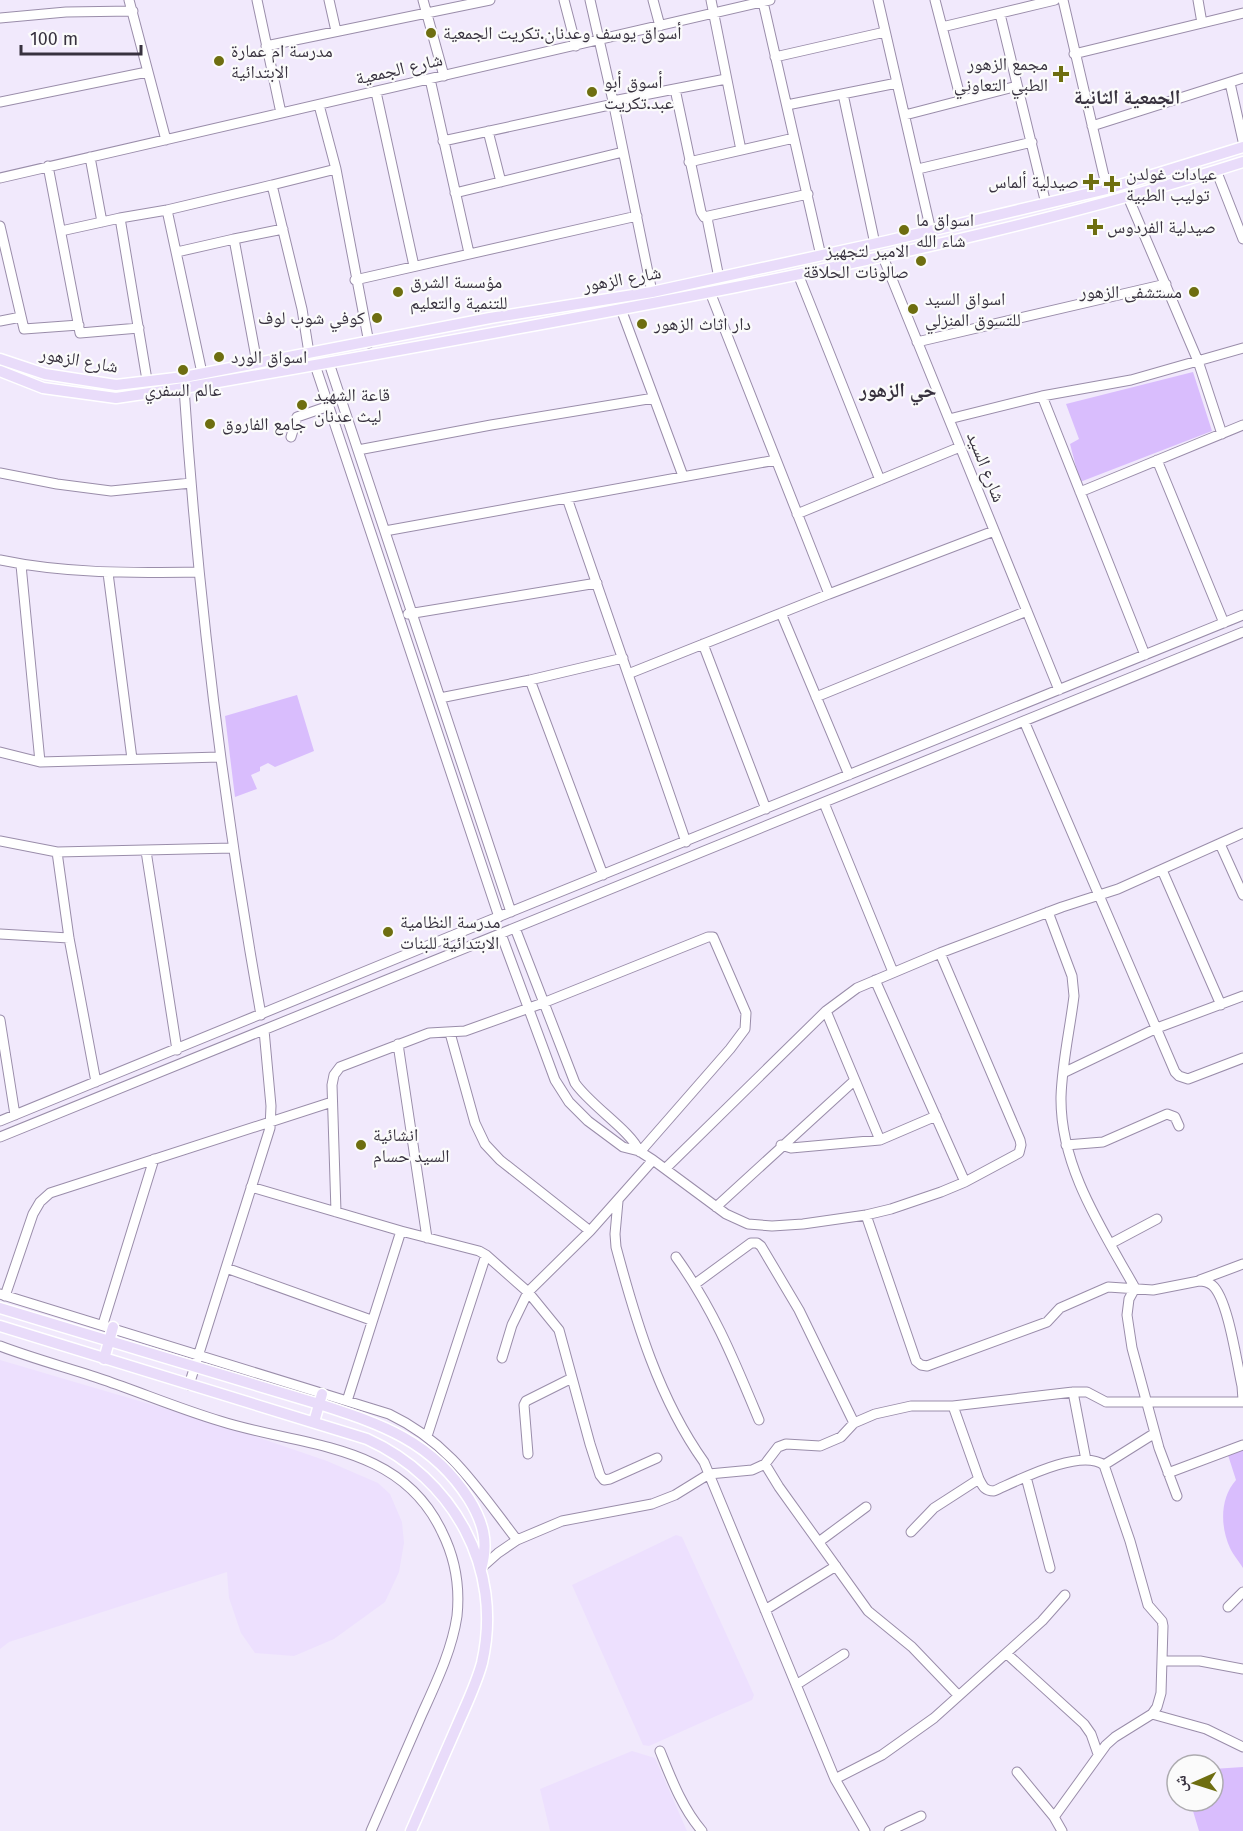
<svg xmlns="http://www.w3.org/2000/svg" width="1243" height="1831" font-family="'Fira Sans','Noto Naskh Arabic',sans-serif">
<rect width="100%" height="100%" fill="#f1e9fc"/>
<path fill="#ede0fe" d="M0 1360 231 1428 327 1461 378 1483 390 1494 402 1522 404 1543 399 1572 385 1602 334 1639 294 1656 255 1653 241 1633 229 1598 227 1572 9 1642 0 1649Z
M676 1535 682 1537 754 1695 752 1700 649 1746 643 1745 572 1585Z
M632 1751 655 1758 687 1831H550L540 1789Z"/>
<path fill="#d9bdfd" d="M1193 372 1212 431 1080 482 1070 444 1079 439 1066 404Z
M297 695 314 751 275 767 268 763 260 767V771L251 775 257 789 235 797 225 716Z
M1243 1450V1568C1239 1561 1233 1555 1230 1548 1220 1526 1220 1498 1236 1480L1228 1455Z
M1243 1767V1831H1199L1193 1811 1202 1805 1201 1801H1213V1769Z"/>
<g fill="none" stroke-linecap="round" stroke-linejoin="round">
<g stroke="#9a8daa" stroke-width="11">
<path id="minor" d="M129 0 166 140
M257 0 281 113
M329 0 336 31
M423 0 444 76
M564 0 576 46
M590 0 613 101 652 292
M653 0 660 26
M711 0 741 150
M878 0 931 231
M935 0 961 100
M1063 0 1107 189
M1198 0 1202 23
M763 2 821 256
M1000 14 1046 204
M0 18 66 12 133 11
M942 27 1055 0
M266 46 490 0
M1074 54 1243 13
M775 57 885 32
M430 79 469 253
M1230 83 1243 141
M675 89 701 212 704 217 808 194
M376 92 414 266
M843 94 875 244
M613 101 726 79
M0 102 147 72
M319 105 336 169 369 343
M787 105 897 83
M905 115 1017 86
M1092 126 1243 78
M488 131 501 182
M443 141 614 104
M90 157 102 222 120 218 147 380
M689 162 794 138
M48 166 80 333 139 328
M918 169 1032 142
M1216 170 1243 239
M0 178 770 0
M455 193 623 152
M1128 197 1198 361 1222 434
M167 210 202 373
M120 218 167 210 272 185
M707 218 719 278
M0 226 24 329 79 325
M61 231 102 222
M234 239 283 229
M177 252 234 239 257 363
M883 257 1059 690
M798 274 880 480
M355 280 637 216
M710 292 829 594 994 531
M621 309 683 476
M0 321 21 317
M917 342 1166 284
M309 353 302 309 272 185 336 169
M329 363 511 912
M315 365 499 917
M184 388C198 599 224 808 261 1015
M1042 396 1145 655
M949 419 1042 396 1131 380 1243 348
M291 437 297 417 329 406
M358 450 491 425 654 398
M1157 460 1224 623
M0 473 57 484 111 491 191 483
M1080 492 1243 425
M567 498 686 842
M797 514 960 447
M385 531 776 460
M0 560C66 574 132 573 199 572
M21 565 40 762
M108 573 132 759
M781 613 849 775
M408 614 597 583
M703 644 766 809
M628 674 829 594
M530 680 603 875
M816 697 1027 611
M440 698 530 680 623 658
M1024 721 1175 1072 1179 1076 1188 1079 1243 1058
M0 752 40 762 220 757
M824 803 893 972
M0 841 57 852 233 848
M1220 844 1243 895
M146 851 177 1050
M57 852 69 938 96 1082
M1162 870 1221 1005
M1048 912 1072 976 1074 996C1070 1029 1062 1063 1061 1097 1060 1167 1102 1229 1135 1288
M515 928 575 1083C590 1105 632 1132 639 1151
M0 934 69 938
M501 934 555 1080 569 1102 588 1121 623 1147 639 1151 653 1160 726 1214 748 1224 772 1226 803 1224 866 1215 891 1209 941 1192 965 1182 1019 1153 1021 1145 1020 1140 940 953
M875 980 965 1182
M826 1011 880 1140
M0 1020 15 1115
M450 1033 475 1123 485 1144 500 1160 590 1231
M398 1044 427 1238
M1063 1073 1157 1028 1243 996
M0 1121 483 923 1243 615
M0 1137 1243 632
M781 1145 791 1148 880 1140 936 1116
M1066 1145 1103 1142 1167 1114 1175 1117 1179 1126
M666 1168 826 1011 857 988 940 953 1062 907 1118 889 1243 833
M251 1187 401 1231 479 1251 486 1255 528 1292 559 1330 590 1444 600 1475 604 1480 610 1479 657 1458
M618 1201 615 1234 616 1247C636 1322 659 1399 704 1462L835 1779 865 1831
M716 1207 855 1080
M336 1212 332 1085 334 1075 340 1067 429 1033 465 1031 543 1003 708 937H713L746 1013 745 1029 730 1049 640 1152
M866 1215 916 1361 921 1365 927 1366 1047 1322 1060 1308 1108 1287 1153 1290 1199 1281C1204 1281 1208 1282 1212 1285 1228 1298 1237 1364 1242 1386L1243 1400
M1110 1244 1157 1219
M676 1257C714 1310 734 1360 759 1420
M226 1268 371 1320
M1200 1280 1243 1264
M695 1284 751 1243H757L761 1246 799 1310 854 1423
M1135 1288 1129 1299 1127 1315 1132 1348 1159 1448 1177 1496
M0 1294 389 1414C450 1443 477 1488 517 1540
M5 1296 33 1214 40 1202 50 1193 332 1102
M103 1324 154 1159
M0 1346C34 1359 69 1368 104 1380 142 1393 180 1409 220 1421 301 1447 400 1442 442 1532 455 1558 460 1587 457 1616 452 1650 436 1683 422 1714 405 1753 388 1792 371 1831
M502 1358 512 1325 528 1292 590 1231 653 1160
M189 1385 270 1128 271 1106 264 1030
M1073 1392 1086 1460
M347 1401 401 1231
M953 1406 979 1479C983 1487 985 1491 994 1491 1019 1480 1080 1448 1104 1465L1130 1541 1148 1605 1162 1621 1163 1626 1161 1693 1157 1707 1152 1714 1115 1737 1106 1745 1054 1817
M427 1436 486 1255
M528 1454 524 1405 526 1401 572 1378
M765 1464 779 1487 868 1611 912 1647 958 1695
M1104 1465 1155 1433
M1168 1473 1243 1445
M1026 1477 1050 1568
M911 1532 934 1508 979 1479
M820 1541 866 1507
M480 1569 498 1553 517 1540 562 1521 652 1504 675 1495 709 1474 752 1470 765 1464 778 1447 786 1444 820 1446 841 1437 854 1423 875 1414 911 1406H953L1073 1392H1087L1106 1402H1243
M1228 1607 1243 1592
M765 1610 836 1566
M1007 1654 1084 1724 1091 1734 1098 1754
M1162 1661H1200L1243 1669
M796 1685 844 1654
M1152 1714 1206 1729 1243 1747
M660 1751C671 1778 682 1808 702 1831
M1017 1772 1054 1817 1062 1831
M835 1779 882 1755 934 1718 1042 1621 1065 1595
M889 1831 921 1816"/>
</g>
<g stroke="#fff" stroke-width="13">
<path id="major" d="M0 359 45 374 116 385 184 377 490 318 652 292 887 241 1107 189 1243 147
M0 371 43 388 116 398 184 388C368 356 553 323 736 287 907 253 1077 215 1243 162
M0 1308 319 1404C381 1424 432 1441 469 1499 483 1522 489 1542 481 1569
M0 1326 367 1439C453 1478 504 1568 482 1663 476 1685 466 1705 457 1726 442 1761 426 1796 411 1831
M104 1359 113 1327
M314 1422 322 1394"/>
</g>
<use href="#minor" stroke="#fff" stroke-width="9"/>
<use href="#major" stroke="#e9dcfa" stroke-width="10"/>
</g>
<g fill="#6e6e10" stroke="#fbfbfb" stroke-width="2">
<circle cx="431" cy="33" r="6"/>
<circle cx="219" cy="61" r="6"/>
<path d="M1058 65h6v6h6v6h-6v6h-6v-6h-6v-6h6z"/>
<circle cx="592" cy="92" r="6"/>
<path d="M1088 173h6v6h6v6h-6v6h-6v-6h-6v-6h6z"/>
<path d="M1109 175h6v6h6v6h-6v6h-6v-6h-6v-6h6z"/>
<path d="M1092 218h6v6h6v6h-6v6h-6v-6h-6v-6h6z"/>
<circle cx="904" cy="230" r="6"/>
<circle cx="921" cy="261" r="6"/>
<circle cx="398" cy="292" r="6"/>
<circle cx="1194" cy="292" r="6"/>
<circle cx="913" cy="309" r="6"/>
<circle cx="377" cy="318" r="6"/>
<circle cx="642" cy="324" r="6"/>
<circle cx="219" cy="357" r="6"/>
<circle cx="183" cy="370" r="6"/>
<circle cx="302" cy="405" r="6"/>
<circle cx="210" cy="424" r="6"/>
<circle cx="388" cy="932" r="6"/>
<circle cx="361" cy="1145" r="6"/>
</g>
<g text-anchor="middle" stroke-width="4.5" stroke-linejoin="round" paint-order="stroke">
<g font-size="18" fill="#38323f" stroke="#fbfbfb" text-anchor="start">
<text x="443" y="39">أسواق يوسف وعدنان.تكريت الجمعية</text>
<text x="231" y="57">مدرسة ام عمارة<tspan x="231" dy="21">الابتدائية</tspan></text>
<text x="1048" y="70" text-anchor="end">مجمع الزهور<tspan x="1048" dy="21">الطبي التعاوني</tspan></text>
<text x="604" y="88">أسوق أبو<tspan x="604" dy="21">عبد.تكريت</tspan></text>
<text x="1126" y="180">عيادات غولدن<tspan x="1126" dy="21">توليب الطبية</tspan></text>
<text x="1079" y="188" text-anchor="end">صيدلية ألماس</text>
<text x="916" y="226">اسواق ما<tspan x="916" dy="21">شاء الله</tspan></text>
<text x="1107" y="233">صيدلية الفردوس</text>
<text x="909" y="257" text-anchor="end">الامير لتجهيز<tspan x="909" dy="21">صالونات الحلاقة</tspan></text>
<text x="410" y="288">مؤسسة الشرق<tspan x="410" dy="21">للتنمية والتعليم</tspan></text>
<text x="1182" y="298" text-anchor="end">مستشفى الزهور</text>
<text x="925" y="305">اسواق السيد<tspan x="925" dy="21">للتسوق المنزلي</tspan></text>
<text x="365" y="324" text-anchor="end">كوفي شوب لوف</text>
<text x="654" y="330">دار اثاث الزهور</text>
<text x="231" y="363">اسواق الورد</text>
<text x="183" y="396" text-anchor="middle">عالم السفري</text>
<text x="314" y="401">قاعة الشهيد<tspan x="314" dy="21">ليث عدنان</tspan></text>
<text x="222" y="430">جامع الفاروق</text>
<text x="400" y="928">مدرسة النظامية<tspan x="400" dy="21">الابتدائية للبنات</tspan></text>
<text x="373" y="1141">انشائية<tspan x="373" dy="21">السيد حسام</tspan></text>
</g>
<g font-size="18" fill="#38323f" stroke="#fbfbfb">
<text transform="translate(399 69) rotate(-13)" y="6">شارع الجمعية</text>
<text transform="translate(622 279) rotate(-10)" y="6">شارع الزهور</text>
<text transform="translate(79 360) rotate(10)" y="6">شارع الزهور</text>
<text transform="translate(986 467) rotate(68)" y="6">شارع السيد</text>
</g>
<g font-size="20" font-weight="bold" fill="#38323f" stroke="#fbfbfb">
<text x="1127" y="104">الجمعية الثانية</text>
<text x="898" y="397">حي الزهور</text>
</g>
</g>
<g transform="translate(1195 1783) rotate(267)"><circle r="28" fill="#fbfbfb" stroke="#adabb0" stroke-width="1.5"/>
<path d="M0-4.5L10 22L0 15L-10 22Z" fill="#6e6e10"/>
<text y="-9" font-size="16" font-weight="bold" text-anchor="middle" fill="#38323f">ش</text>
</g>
<path d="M21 45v9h120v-9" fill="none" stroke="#38323f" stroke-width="3"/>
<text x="30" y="45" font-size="18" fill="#38323f" stroke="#fbfbfb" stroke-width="4.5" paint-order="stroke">100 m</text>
</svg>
